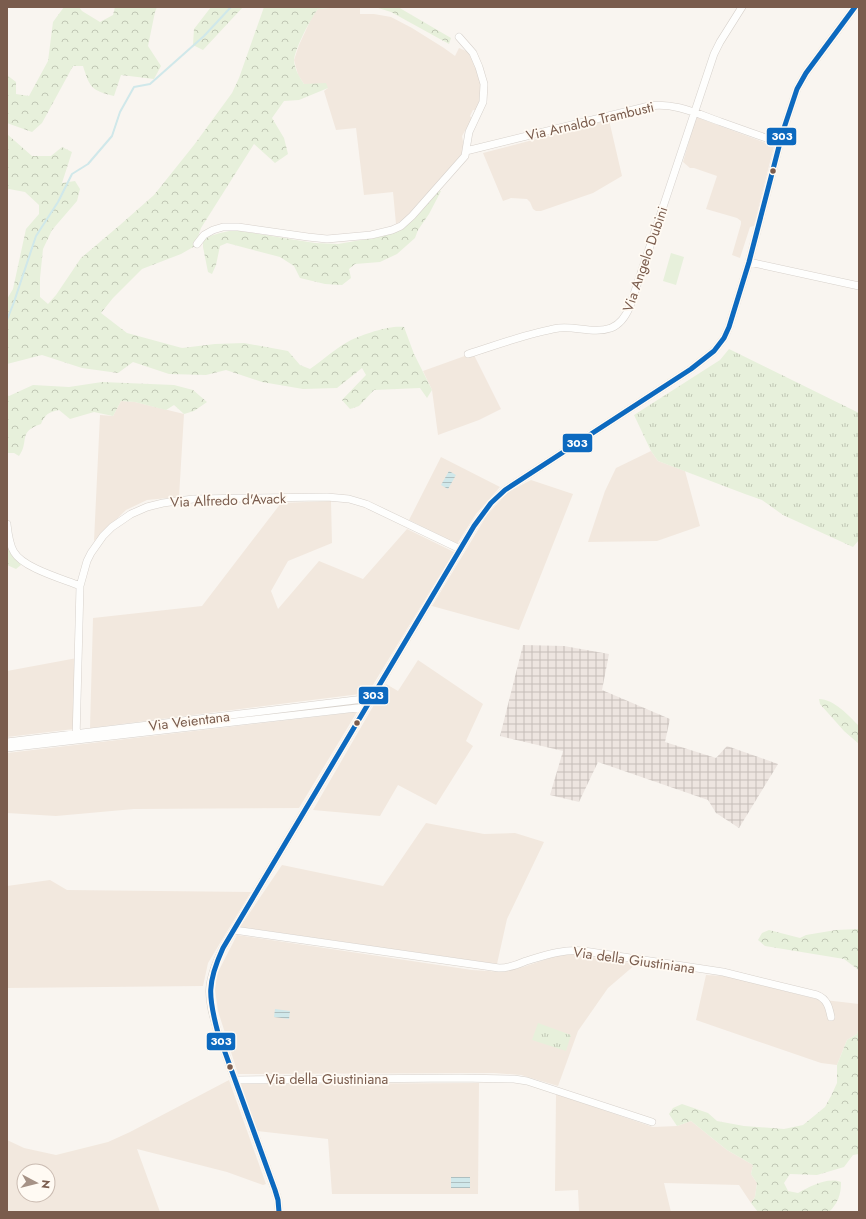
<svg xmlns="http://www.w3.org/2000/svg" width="866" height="1219" font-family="Jost,sans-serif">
<defs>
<pattern id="industrial-grid" width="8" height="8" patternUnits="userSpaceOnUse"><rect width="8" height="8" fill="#ede5e0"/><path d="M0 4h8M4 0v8" fill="none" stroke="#c5bdb8"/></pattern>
<pattern id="grass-tufts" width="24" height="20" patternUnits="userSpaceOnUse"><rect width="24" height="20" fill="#e7f0db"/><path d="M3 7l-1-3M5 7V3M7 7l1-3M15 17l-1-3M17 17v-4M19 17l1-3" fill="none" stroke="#c0c6b4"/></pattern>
<pattern id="forest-crowns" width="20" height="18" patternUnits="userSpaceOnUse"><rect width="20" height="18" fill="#e7f0db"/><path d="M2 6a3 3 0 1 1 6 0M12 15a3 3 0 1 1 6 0" fill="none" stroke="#c0c6b4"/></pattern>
<pattern id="water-rules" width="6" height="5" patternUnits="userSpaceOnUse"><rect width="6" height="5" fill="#d0e8ea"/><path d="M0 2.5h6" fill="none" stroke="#aebfc0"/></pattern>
</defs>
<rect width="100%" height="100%" fill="#f9f5f0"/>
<path fill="#f2e8de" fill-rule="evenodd" d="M340 7 360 8V14H374L391 17 412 28 444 48 455 56 459 48 466 51 470 54 476 65 481 84V101L477 110H473L470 116 472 119 462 136 464 148 462 149 463 153 405 218 396 224 393 192 364 195 356 128 336 130 324 91 328 88 304 84 298 75 294 60 299 45 312 17 318 9Z
M696 117 774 146 754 226 750 227 740 258 732 255 741 224V221L737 218 706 209 717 176 694 168H690L683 162Z
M609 120 622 176 593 193 541 211H536L533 209 530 202 527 199 511 198 503 201 483 153Z
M473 353 501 409 479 420 438 435 432 390 423 371Z
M121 401 135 402 184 414 179 497 147 500 126 510 94 541 100 415 113 416Z
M651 451 658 461 685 471 700 526 657 541 588 542 605 491 616 468Z
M441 457 500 487 476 514 457 544 409 520Z
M531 480 573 494 519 630 432 606 487 515 508 492Z
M331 501 332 543 288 561 271 591 278 609 319 561 363 579 407 529 454 552 368 693 90 728 93 618 202 606 281 503Z
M77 658 74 729 7 737V671Z
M418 660 483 704 466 741 473 746 436 805 398 785 380 816 313 810 386 684 398 691Z
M357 712 299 808 134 809 56 816 7 813V753Z
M426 823 484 834 515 833 544 842 507 919 497 964 240 927 282 865 383 886Z
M50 880 67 890 251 892 208 963 203 986 7 988V886Z
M237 935 472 970 503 972 523 967 556 956 572 954 636 964 608 988 578 1031 558 1086 521 1075 494 1073 238 1074 218 1011 215 990 217 974Z
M706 975 726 976 816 999 859 1004V1027L857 1034 847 1040 837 1065 821 1063 696 1020Z
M229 1080 266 1184 263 1185 227 1172 137 1149 160 1212H7V1140L24 1148 56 1155 108 1142 130 1132ZM24 1171H48V1195H24Z
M479 1083 478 1194H332L328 1139 257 1131 241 1084Z
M556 1094 653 1127 677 1126 691 1121 727 1150 753 1165 751 1174 757 1183 755 1197 751 1203 739 1185 664 1183 671 1212H579L578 1190 555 1191Z"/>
<path fill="url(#industrial-grid)" d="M523 645 564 646 609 654 602 690 670 719 665 742 716 758 727 746 778 764 739 828 716 813 708 800 598 762 579 802 550 795 563 751 500 736Z"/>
<path fill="url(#grass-tufts)" d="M729 349 859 413V540L853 547 783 515 762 500 745 494 658 461 651 451 634 415 720 360Z
M538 1023 571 1035 566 1051 532 1040Z"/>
<path fill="url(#forest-crowns)" d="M64 7H79L82 11 100 22 113 15 115 7H157L155 12 148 46 161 66 154 79 121 75 114 96C91 90 90 88 83 66H73L42 123 32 132 7 123V75L16 82V94L29 96 48 61 53 22Z
M211 7H243L203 50 193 45 194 29Z
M264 7H340L318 9C311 18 294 50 294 61 295 69 299 77 304 84L326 83 328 88 299 100 284 101 272 118 284 138 288 154 275 163 254 144 201 228 195 246 181 254 142 269 113 298 101 313 127 333 182 348 215 344 244 343 288 351 300 365 310 369C323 360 337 347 351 340 364 334 390 325 404 327L414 354 432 390 427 398 420 388 374 390 359 406 350 409 342 400 366 375 362 368 337 388 303 389 262 382 226 370 206 375 169 374 133 362 118 373 82 368 42 355 7 364V299L13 289 26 229 39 214V205L25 192 9 189 7 190V134L32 156H51L62 147 72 152 62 183 75 181 80 189 77 201 52 230 43 249 40 278V297L48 304 56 295 81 258 120 225 154 195 194 145 232 93 239 78Z
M375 7H398L451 38 449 44 391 12Z
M437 191H441L429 214 418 230 415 238 397 254 380 262 355 264 349 269 351 278 342 285 325 284 300 278 294 266 280 257 227 243 220 246 216 265 212 274 208 272 203 247V240L210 236 220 233 234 230 315 243 338 244 384 236 401 229Z
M102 382 174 385 193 390 207 402 194 411 184 414 174 405 166 410 135 402 121 401 113 416 94 412 70 419 59 410C49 412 45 414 41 424 17 432 30 441 19 456L14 453H8L7 458V395L9 396 33 385 69 387Z
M7 536 11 550 21 565 16 569 7 565Z
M819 699C834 699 849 716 859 726V744L844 731 820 704Z
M859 929V971L856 968 844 959 765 946 758 940 762 933 769 930 800 938 806 935 836 930Z
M859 1027V1154L853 1155 844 1167 817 1175 790 1174 784 1183 788 1191 798 1193C811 1186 827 1177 841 1182 841 1195 838 1203 829 1212H758L751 1203 755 1197 757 1183 751 1174 753 1165 727 1150 691 1121 677 1126 669 1114 673 1108 682 1104 708 1113 717 1121 744 1126 784 1129 803 1125 825 1107 831 1096 837 1083V1065L847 1040 857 1034Z"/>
<path fill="#e7f0db" d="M671 253 684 257 676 285 663 281Z"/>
<path fill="url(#water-rules)" d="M449 471 456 475 448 489 441 485Z
M275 1009 290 1011 289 1019 274 1017Z
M451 1177H470V1188H451Z"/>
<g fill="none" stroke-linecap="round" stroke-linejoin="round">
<path stroke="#d0e8ea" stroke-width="2" d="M7 320 14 302 36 236 58 202 72 174 88 164 112 136 120 112 134 87 150 84 204 36 231 7"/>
<g stroke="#d7d1cb" stroke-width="8">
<path id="minor" d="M466 151 649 106C674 102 698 114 721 122 741 129 760 136 780 143
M197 244 204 235 213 230 223 227H238L308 237 327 239 371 235 392 230 401 226 412 216 465 156 469 132 483 102 484 84 479 67 473 53 459 37
M749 262 859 286
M468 354C497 345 528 333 559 328 576 326 594 334 611 328 621 324 626 316 630 306L714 54 720 42 742 7
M7 524C8 533 9 544 14 552 23 568 63 579 80 586
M76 740 80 586 87 561 91 553 103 536 112 527 131 514 147 507 163 503 193 499 327 497 349 499 366 504 460 549
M7 742 372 698
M7 748 366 707
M234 930 499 968C509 968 517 965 526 961 546 955 563 949 584 951L723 972 817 995C827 999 829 1007 831 1017
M235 1080 460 1078 514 1079 527 1081 652 1122
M279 1212 278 1200 275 1190 218 1033C207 995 205 985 223 948L474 526 491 503 505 490 691 369 714 351 724 338 729 327 749 262 783 131 797 89 806 73 855 7"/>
</g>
<use href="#minor" stroke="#fefefd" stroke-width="7"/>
<g stroke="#fffaf3" stroke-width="8">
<path id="bus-1" d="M279 1212 278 1200 275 1190 218 1033C208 996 207 983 223 948L474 526 491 503 505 490 691 369 714 351 724 338 729 327 749 262 783 131 797 89 806 73 855 7"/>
</g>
<use href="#bus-1" stroke="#0c69bf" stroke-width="5"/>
</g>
<g fill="#7a5c4d" stroke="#fffaf3" stroke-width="1.5">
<circle cx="773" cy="171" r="3.5"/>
<circle cx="357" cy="723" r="3.5"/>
<circle cx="230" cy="1067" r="3.5"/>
</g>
<g text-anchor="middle" stroke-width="3.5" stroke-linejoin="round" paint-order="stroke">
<g font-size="14" fill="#7a5c4d" stroke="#fffaf3">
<text transform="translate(590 121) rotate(-13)" y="5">Via Arnaldo Trambusti</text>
<text transform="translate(645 259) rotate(-71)" y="5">Via Angelo Dubini</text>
<text transform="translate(228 500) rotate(-2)" y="5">Via Alfredo d'Avack</text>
<text transform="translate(189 721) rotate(-7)" y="5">Via Veientana</text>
<text transform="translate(634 960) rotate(8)" y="5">Via della Giustiniana</text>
<text x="327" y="1084">Via della Giustiniana</text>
</g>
</g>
<g stroke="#fffaf3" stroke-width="1.5">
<rect x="766" y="127" width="31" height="19" rx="4" fill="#0c69bf"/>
<rect x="562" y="433" width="31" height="20" rx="4" fill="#0c69bf"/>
<rect x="358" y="686" width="31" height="19" rx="4" fill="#0c69bf"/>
<rect x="206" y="1032" width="30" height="19" rx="4" fill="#0c69bf"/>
</g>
<g font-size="11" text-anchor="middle" font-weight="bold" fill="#fff">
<text x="782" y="140">303</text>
<text x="577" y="447">303</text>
<text x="373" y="699">303</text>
<text x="221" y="1045">303</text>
</g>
<rect width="866" height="1219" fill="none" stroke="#7a5c4d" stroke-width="16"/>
<g transform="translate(36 1183) rotate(97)"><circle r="19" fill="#fffaf3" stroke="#cabbb1"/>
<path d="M0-3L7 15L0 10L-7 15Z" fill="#a69286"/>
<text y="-6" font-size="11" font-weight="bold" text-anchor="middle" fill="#7a5c4d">N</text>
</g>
</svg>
